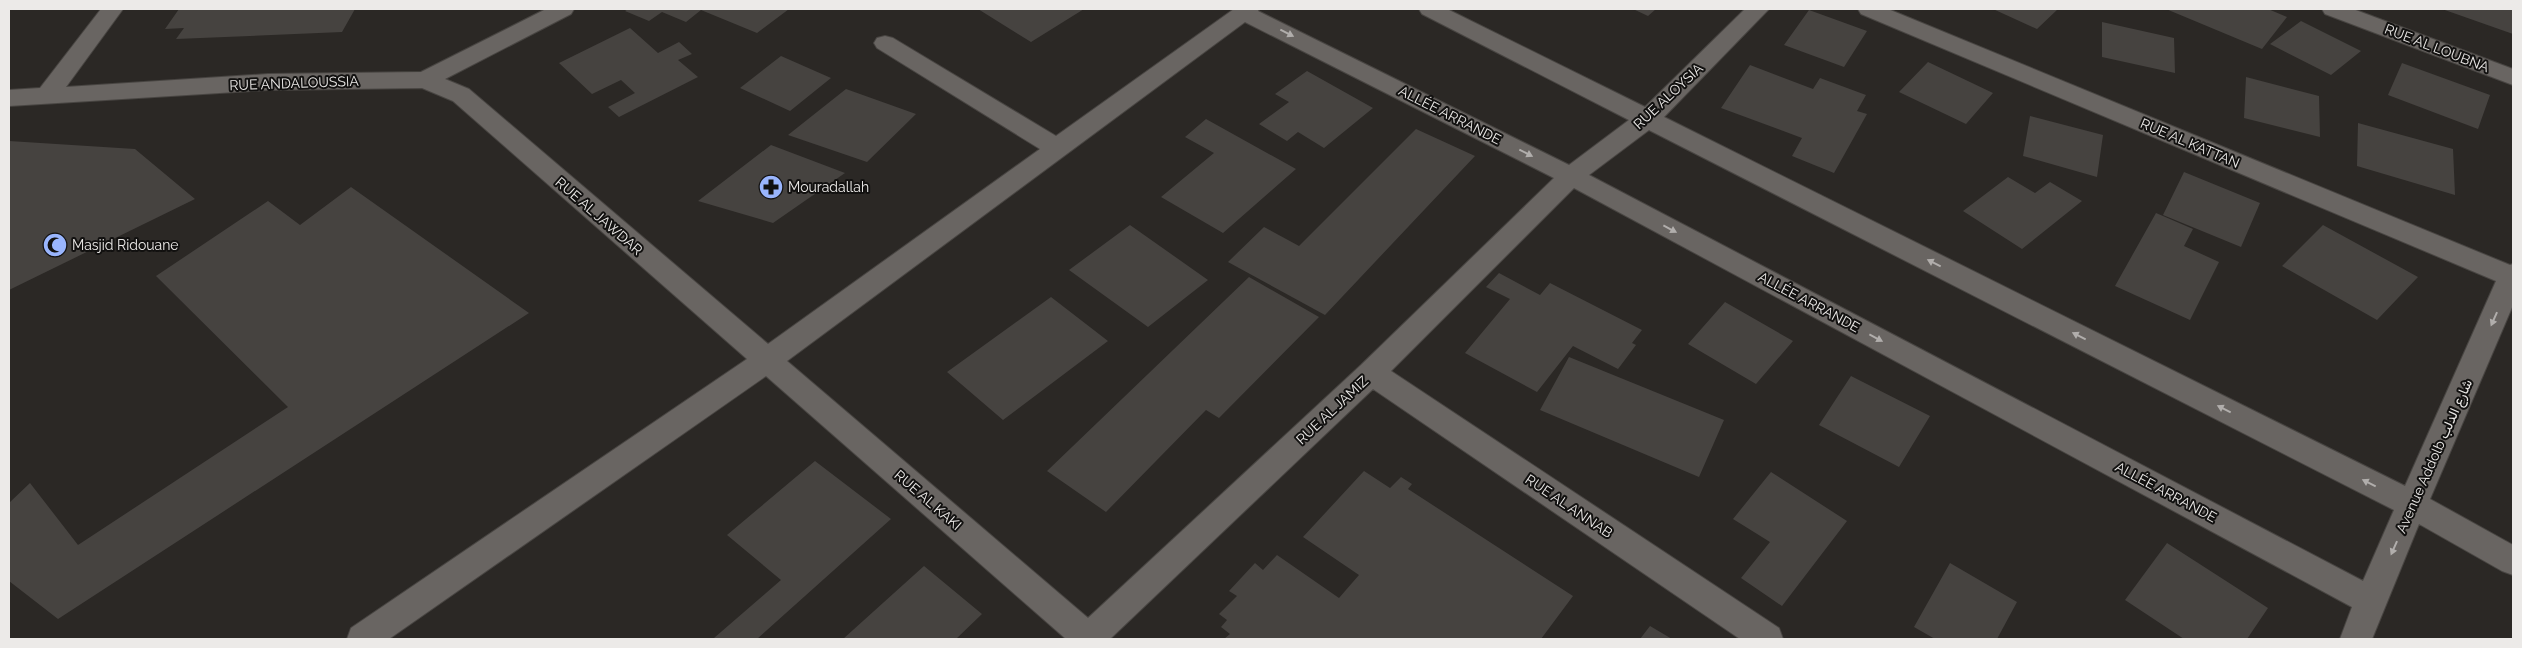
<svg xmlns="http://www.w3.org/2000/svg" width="2522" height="648" font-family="Raleway,Vazirmatn,sans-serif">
<rect width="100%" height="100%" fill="#2b2825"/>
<path fill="#464340" d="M179 9H355L342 32 176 39 184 28 165 29Z
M628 9H789L757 33 701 10 686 22 662 12 649 21 625 11Z
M978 9H1084L1031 42Z
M1633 9H1656L1648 16Z
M1993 9H2058L2037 29Z
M2166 9H2268L2287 17 2262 49Z
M2442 9H2513V34Z
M1809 10 1867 31 1844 67 1784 45Z
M2301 21 2361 51 2331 75 2270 44Z
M2102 22 2174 38 2175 73 2102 57Z
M630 28 658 53 679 42 692 54 678 60 698 77 619 117 608 107 635 93 621 80 592 94 559 63Z
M781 56 831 78 790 111 740 88Z
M1928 62 1993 93 1966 124 1899 92Z
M2402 63 2490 95 2478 129 2388 95Z
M1750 65 1813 89 1820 78 1866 95 1857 111 1867 114 1834 173 1792 156 1802 138 1721 108Z
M1307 71 1373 108 1324 148 1298 132 1287 141 1259 124 1289 102 1275 94Z
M2246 77 2319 96 2320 137 2244 118Z
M846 89 916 114 867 162 788 135Z
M2030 116 2103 135 2097 177 2023 156Z
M1206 119 1296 169 1223 233 1161 197 1214 153 1185 137Z
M2358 123 2453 149 2455 195 2357 166Z
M1416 129 1475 156 1325 315 1228 262 1264 227 1299 246Z
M9 141 135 149 195 199 9 290Z
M771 145 845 173 773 223 698 201Z
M2184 172 2260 203 2241 247 2163 215Z
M2008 177 2035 193 2050 182 2082 201 2022 249 1963 211Z
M351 187 529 313 58 619 9 581V503L30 483 78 545 288 407 156 276 268 201 300 225Z
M2156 213 2193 229 2184 246 2219 262 2190 320 2115 286Z
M1130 225 1208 280 1148 327 1069 270Z
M2323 225 2418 277 2377 320 2282 266Z
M1499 273 1540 295 1550 283 1642 330 1632 343 1636 345 1618 369 1573 346 1537 392 1465 353 1510 299 1486 287Z
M1249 277 1319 317 1219 418 1206 410 1106 512 1047 471Z
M1051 297 1108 341 1003 420 947 372Z
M1725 302 1793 341 1756 384 1688 344Z
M1569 357 1724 420 1699 477 1540 410Z
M1851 376 1930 416 1899 467 1819 425Z
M815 461 891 519 757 639H716L714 638 781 580 727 535Z
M1364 471 1390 488 1401 477 1412 484 1408 489 1573 596 1541 639H1224L1230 634 1221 627 1227 620 1219 614 1237 596 1229 591 1255 563 1263 570 1277 555 1339 598 1359 575 1303 537Z
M1771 472 1847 521 1782 606 1741 578 1770 542 1733 519Z
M2167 543 2268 608 2247 639H2184L2125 600Z
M1950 563 2017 602 1997 639H1935L1914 627Z
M924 566 982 614 956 639H843Z
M1650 626 1672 639H1640Z"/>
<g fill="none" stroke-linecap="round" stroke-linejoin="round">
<g stroke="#484542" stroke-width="2">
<path id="minor" d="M101 9H123L66 87 268 74 421 72 546 9H574L571 14 445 79 469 89 768 344 1040 149 877 48 874 43 877 38 885 36 893 38 1056 136 1234 9H1259L1258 11 1569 165 1629 120 1422 14 1419 9H1447L1645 107 1745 9H1769L1664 117 2405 486 2496 281 1861 14 1858 9H1888L2510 265 2513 264V305L2430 499 2513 545V575L2502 571 2419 524 2372 639H2340L2352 607 1574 188 1391 371 1779 628 1783 639H1740L1373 389 1110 639H1066L766 376 389 639H347L351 628 747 359 453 101 422 88 268 90 9 106V90L40 88ZM1245 22 1554 178 1361 365 1088 618 787 361ZM1649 130 2394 510 2363 581 1589 175Z
M2322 9H2353L2513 69V85L2325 14Z"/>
</g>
<use href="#minor" fill="#696562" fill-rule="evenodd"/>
</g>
<defs><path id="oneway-solid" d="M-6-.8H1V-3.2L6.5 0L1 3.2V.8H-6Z" transform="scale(1.25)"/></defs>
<g fill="#b1aeac">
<use href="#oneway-solid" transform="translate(1287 33) rotate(27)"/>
<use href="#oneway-solid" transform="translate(1526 153) rotate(27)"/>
<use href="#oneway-solid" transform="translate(1670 229) rotate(28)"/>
<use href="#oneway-solid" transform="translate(1934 263) rotate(-153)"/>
<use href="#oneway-solid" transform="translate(2494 319) rotate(114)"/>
<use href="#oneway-solid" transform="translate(2079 336) rotate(-153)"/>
<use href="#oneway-solid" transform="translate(1876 338) rotate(28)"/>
<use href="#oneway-solid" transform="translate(2224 409) rotate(-153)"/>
<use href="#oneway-solid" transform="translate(2369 483) rotate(-153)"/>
<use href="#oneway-solid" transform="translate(2394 548) rotate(114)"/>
</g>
<defs>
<g id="pharmacy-disc" transform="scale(1.25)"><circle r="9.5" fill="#99b5fd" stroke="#121110"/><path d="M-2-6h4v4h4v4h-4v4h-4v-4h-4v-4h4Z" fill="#111"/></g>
<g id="mosque-disc" transform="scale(1.25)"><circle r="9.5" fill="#99b5fd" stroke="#121110"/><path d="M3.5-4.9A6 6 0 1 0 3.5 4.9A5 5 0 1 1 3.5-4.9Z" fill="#111"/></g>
</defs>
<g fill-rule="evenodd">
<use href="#pharmacy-disc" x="771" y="187"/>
<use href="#mosque-disc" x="55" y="245"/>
</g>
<g text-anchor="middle" stroke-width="4" stroke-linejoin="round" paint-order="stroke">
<g font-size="14" fill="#eceae8" stroke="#121110">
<text transform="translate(2437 48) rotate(21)" y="5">RUE AL LOUBNA</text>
<text transform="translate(294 83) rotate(-2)" y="5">RUE ANDALOUSSIA</text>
<text transform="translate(1668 96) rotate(-43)" y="5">RUE ALOYSIA</text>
<text transform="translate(1450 115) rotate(27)" y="5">ALLÉE ARRANDE</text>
<text transform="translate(2190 143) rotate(23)" y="5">RUE AL KATTAN</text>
<text transform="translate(599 216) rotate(41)" y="5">RUE AL JAWDAR</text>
<text transform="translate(1809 302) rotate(28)" y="5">ALLÉE ARRANDE</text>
<text transform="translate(1332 410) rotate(-43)" y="5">RUE AL JAMIZ</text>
<text transform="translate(2434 456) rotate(-66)" y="5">Avenue Addolb شارع الدلب</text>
<text transform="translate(2166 492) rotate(28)" y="5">ALLÉE ARRANDE</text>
<text transform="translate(928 500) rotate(41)" y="5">RUE AL KAKI</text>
<text transform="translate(1569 506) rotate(34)" y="5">RUE AL ANNAB</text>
</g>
<g font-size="14" fill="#eceae8" stroke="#121110" text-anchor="start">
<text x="788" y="192">Mouradallah</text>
<text x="72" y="250">Masjid Ridouane</text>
</g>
</g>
<rect width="2522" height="648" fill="none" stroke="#eceae8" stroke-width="20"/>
</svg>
